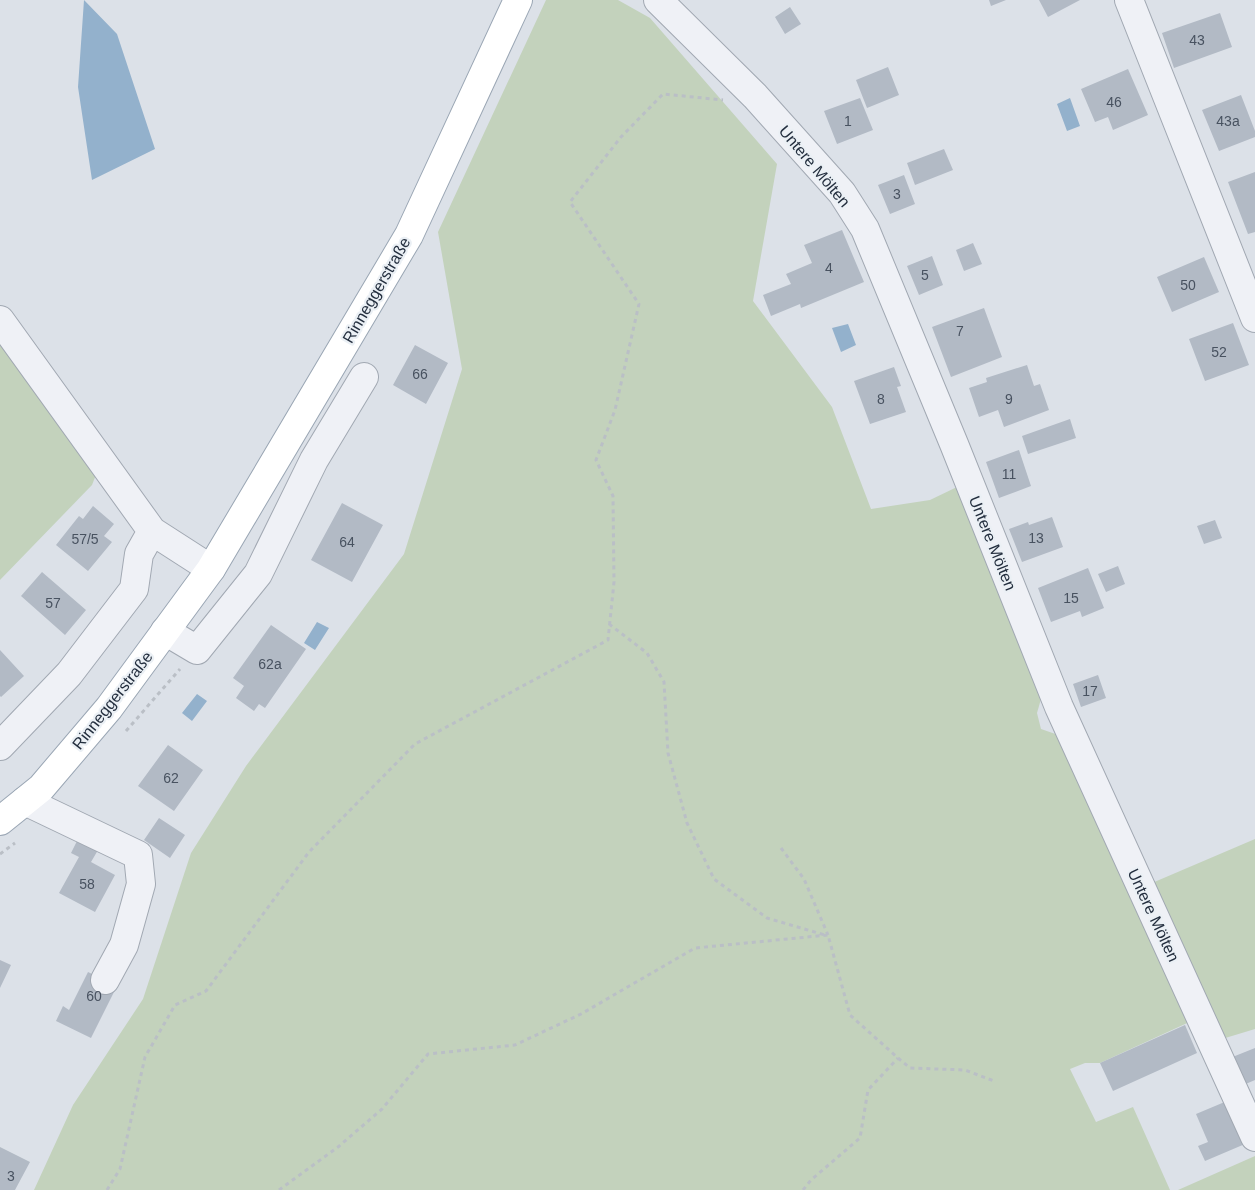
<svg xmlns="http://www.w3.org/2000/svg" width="1255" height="1190" font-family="Helvetica,sans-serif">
<rect width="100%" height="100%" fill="#dce1e8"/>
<path fill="#c3d2bc" d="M546 0H618L650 18 777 164 753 301 832 407 871 509 930 500 957 487 1043 692 1037 713 1041 729 1067 738 1196 1019 1100 1063H1085L1070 1069 1096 1122 1133 1107 1170 1190H34L73 1105 143 999 191 853 246 766 404 554 462 369 438 232Z
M0 334 99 467 92 485 0 580Z
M1255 839V1029L1222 1039 1152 883Z
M1255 1156V1190H1178Z"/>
<path fill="#93b1cc" d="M84 0 117 34 155 149 92 180 78 87Z
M1070 98 1080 126 1067 131 1057 104Z
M848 324 856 345 841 352 832 328Z
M317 622 329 628 315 650 304 643Z
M197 694 207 701 192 721 182 713Z"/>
<path fill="#b2bac5" d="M989 0H1006L991 6Z
M1039 0H1080L1048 17Z
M790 7 801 24 785 34 775 17Z
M1220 13 1232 47 1174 68 1162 33Z
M888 67 899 95 867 108 856 80Z
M1128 69 1148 115 1113 130 1108 117 1095 122 1081 89Z
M1241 95 1255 131V137L1219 151 1202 110Z
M860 98 873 130 837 144 824 111Z
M944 149 953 170 915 185 907 163Z
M1255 172V232L1248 234 1228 182Z
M904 175 915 204 890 214 878 185Z
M842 230 864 282 801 308 800 304 771 316 763 295 791 284 786 274 812 263 804 245Z
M973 243 982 264 964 271 956 250Z
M932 256 943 285 919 295 907 266Z
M1204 257 1219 292 1172 312 1157 277Z
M984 308 1002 357 951 377 932 327Z
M1233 323 1249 365 1205 381 1189 339Z
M415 345 448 363 426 404 393 385Z
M1027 365 1034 386 1040 384 1049 410 1004 427 998 410 979 417 969 388 987 382 986 378Z
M894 367 901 386 897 387 906 412 870 424 854 381Z
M1070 419 1076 438 1028 454 1022 436Z
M1019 450 1031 486 999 498 986 462Z
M342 503 383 525 352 582 311 560Z
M93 506 114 524 104 536 112 542 88 571 56 545 79 516 83 519Z
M1052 517 1063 547 1022 562 1009 529 1028 522 1029 525Z
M1215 520 1222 538 1204 544 1197 526Z
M1118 566 1125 584 1106 592 1098 574Z
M1088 568 1104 608 1082 617 1080 611 1051 622 1038 588Z
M42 572 86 610 65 635 21 596Z
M271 625 306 649 265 708 259 704 254 711 236 698 244 686 233 678Z
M0 650 24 676 1 697 0 696Z
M1098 675 1106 698 1081 707 1073 684Z
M168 745 203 770 174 811 138 786Z
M159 818 185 835 170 858 144 840Z
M78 839 98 850 91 862 115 875 95 912 59 893 79 857 71 853Z
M0 960 11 965 0 988Z
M88 972 117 986 91 1038 56 1021 63 1006 69 1010Z
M1185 1025 1197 1053 1113 1091 1100 1063Z
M1255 1048V1080L1241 1086 1230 1058Z
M1227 1101 1245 1144 1205 1161 1198 1146 1208 1142 1196 1114Z
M0 1147 30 1162 15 1190H0Z"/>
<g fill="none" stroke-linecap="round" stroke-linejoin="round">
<g stroke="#a1a8b2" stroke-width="30">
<path id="minor" d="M658 0 755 96 842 193 865 229 954 444 1059 707 1255 1137
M1129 0 1255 318
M0 320 152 531 211 569
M165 631 197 650 258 574 314 460 364 377
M0 746 69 674 134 589 139 554 152 531
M25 801 138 855 141 884 124 945 105 980"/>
</g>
<g stroke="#9aa6b4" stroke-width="30">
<path id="major" d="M0 821 41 788 109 708 211 569 409 235 518 0"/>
</g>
<path stroke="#babfc6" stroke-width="3" stroke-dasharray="4 4" stroke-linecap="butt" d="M609 624 647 653 664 682 668 753 687 823 714 879 767 918 825 935
M126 731 180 669
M781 848 804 879 828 935
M0 854 15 843
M107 1190 120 1169 145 1057 175 1005 206 991 309 852 415 744 608 640 614 582 613 496 596 460 615 410 639 304 570 202 621 137 663 94 723 100
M279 1190 338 1147 382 1109 428 1054 515 1045 581 1014 695 948 828 935 850 1015 898 1058 910 1068 965 1070 994 1081
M803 1190 811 1180 860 1138 868 1090 898 1058"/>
<use href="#minor" stroke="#eff1f6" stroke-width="28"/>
<use href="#major" stroke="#fff" stroke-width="28"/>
</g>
<g text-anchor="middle" stroke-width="4.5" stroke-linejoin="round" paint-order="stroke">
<g font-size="14" fill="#485260">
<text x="1197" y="45">43</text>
<text x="1114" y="107">46</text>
<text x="848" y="126">1</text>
<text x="1228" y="126">43a</text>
<text x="897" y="199">3</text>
<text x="829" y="273">4</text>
<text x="925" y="280">5</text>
<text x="1188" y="290">50</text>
<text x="960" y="336">7</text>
<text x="1219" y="357">52</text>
<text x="420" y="379">66</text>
<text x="881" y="404">8</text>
<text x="1009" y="404">9</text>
<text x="1009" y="479">11</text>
<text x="1036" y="543">13</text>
<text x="85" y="544">57/5</text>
<text x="347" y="547">64</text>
<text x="1071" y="603">15</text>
<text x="53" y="608">57</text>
<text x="270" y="669">62a</text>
<text x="1090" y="696">17</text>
<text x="171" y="783">62</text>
<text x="87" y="889">58</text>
<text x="94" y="1001">60</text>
<text x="11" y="1181">3</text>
</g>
<g font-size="16" fill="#242f3f" stroke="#ebf0f5">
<text transform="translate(815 166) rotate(50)" y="6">Untere Mölten</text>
<text transform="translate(376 290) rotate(-60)" y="6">Rinneggerstraße</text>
<text transform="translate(993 543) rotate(68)" y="6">Untere Mölten</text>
<text transform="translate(112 700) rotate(-52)" y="6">Rinneggerstraße</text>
<text transform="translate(1154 915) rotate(65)" y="6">Untere Mölten</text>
</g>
</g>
</svg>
